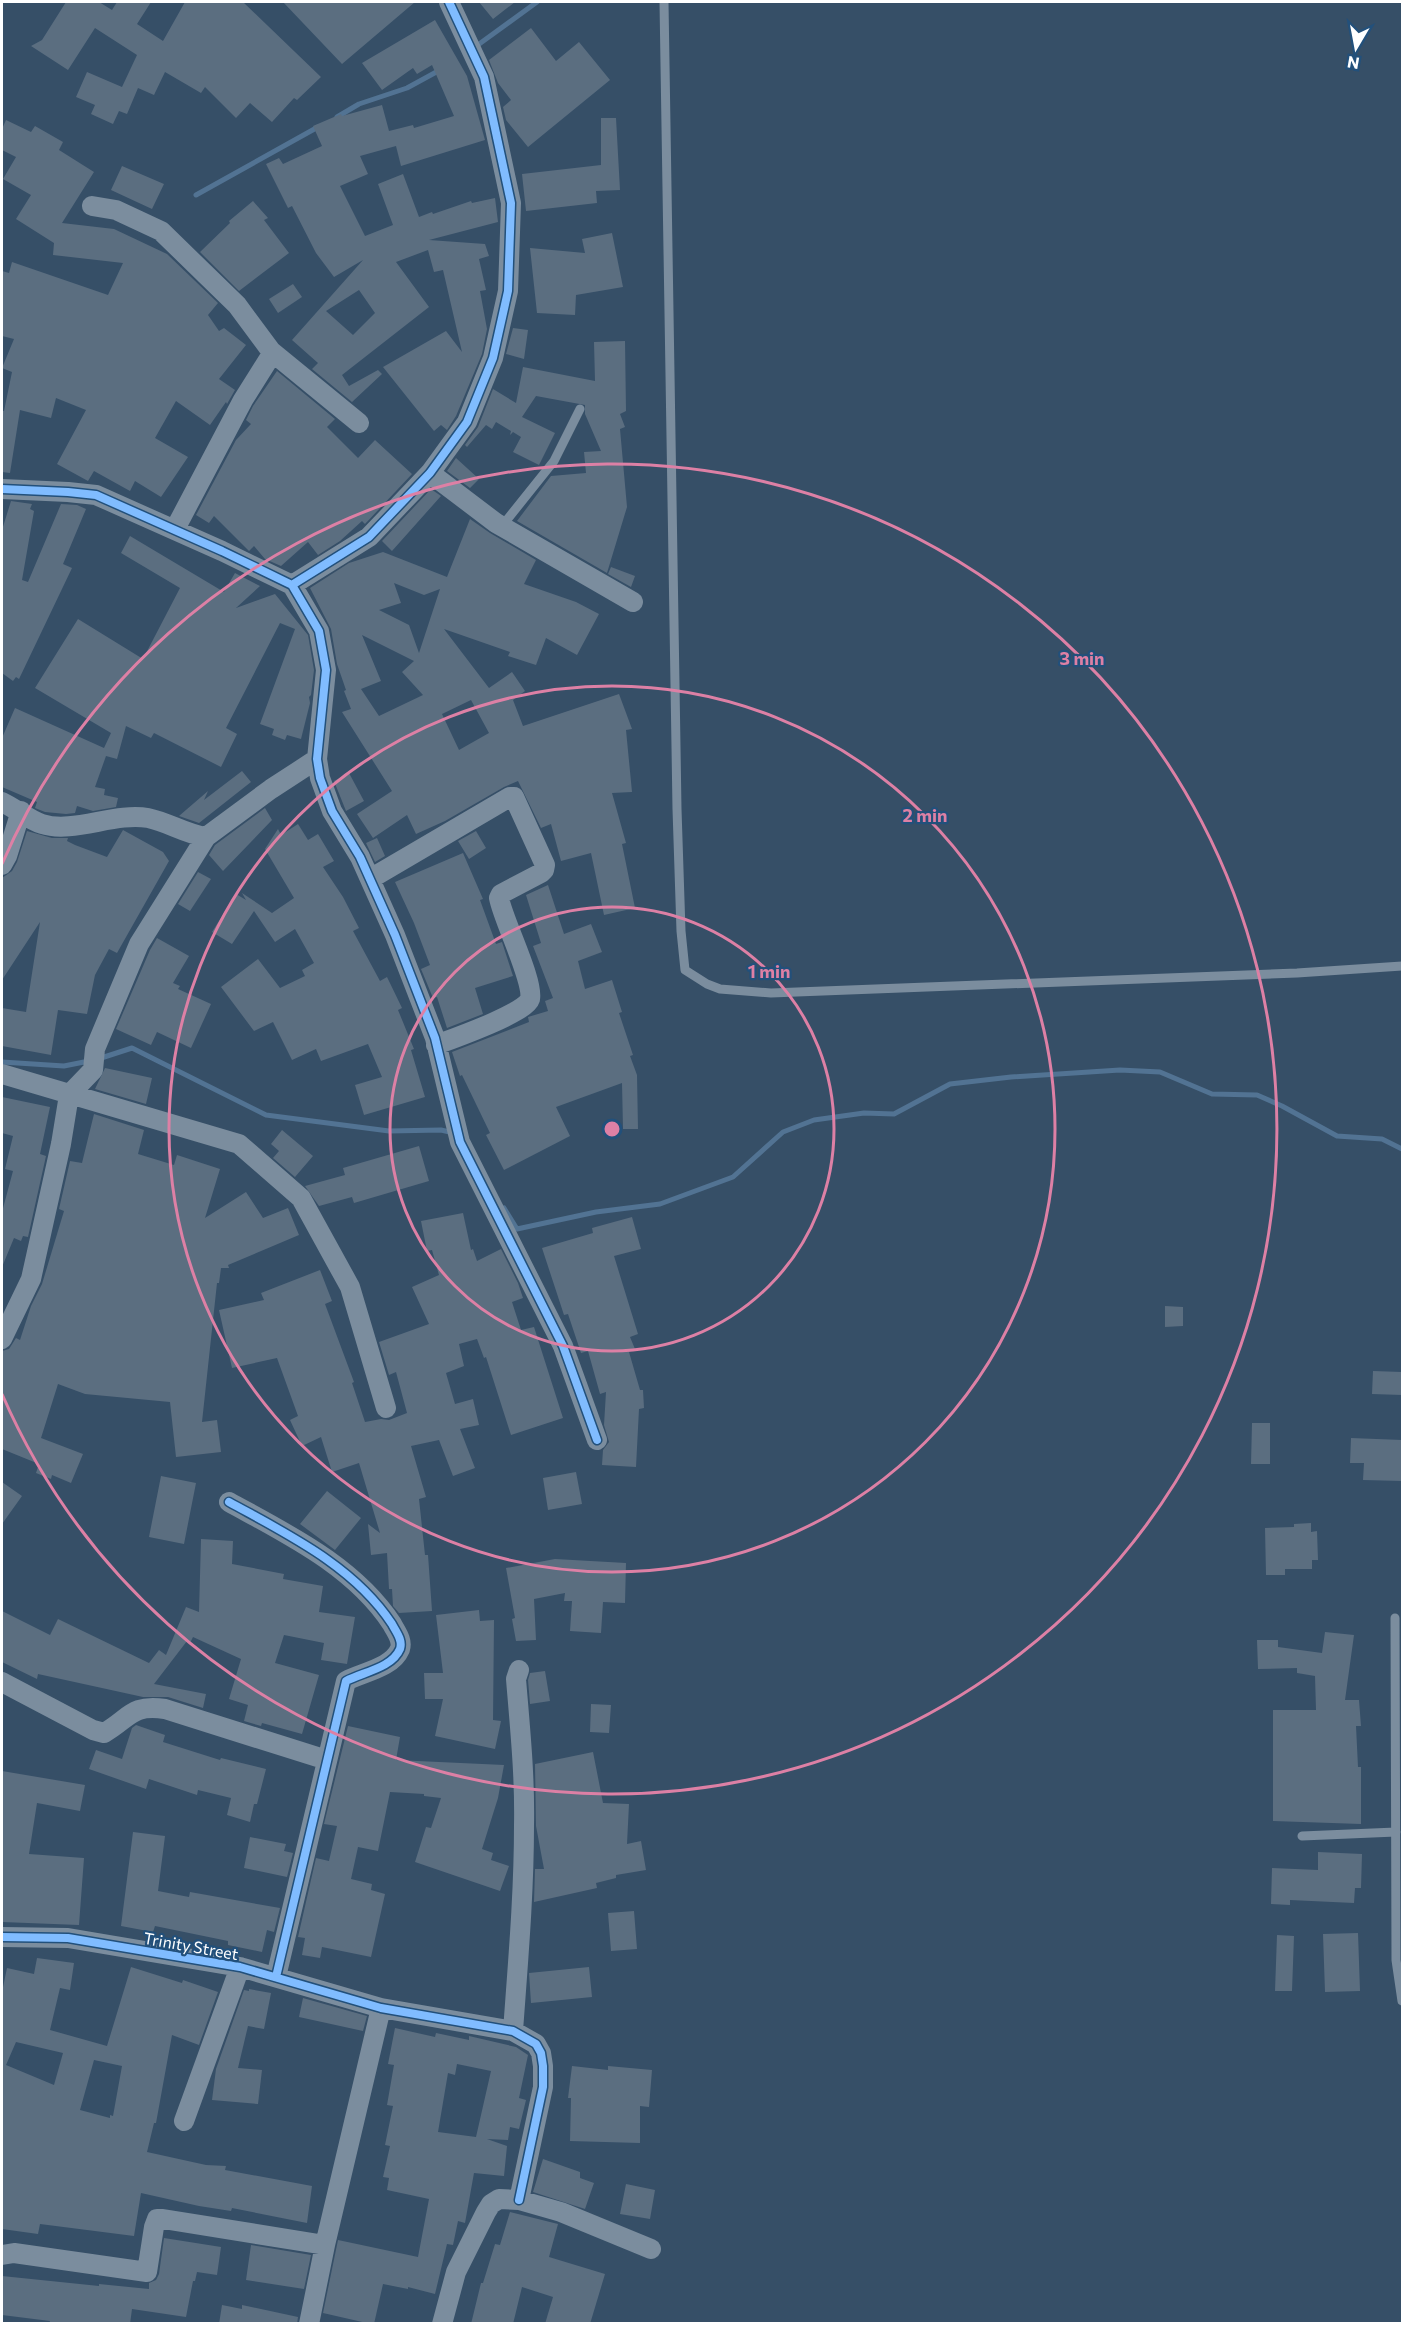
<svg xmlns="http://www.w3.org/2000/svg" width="1404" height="2325" font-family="Commissioner,sans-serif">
<rect width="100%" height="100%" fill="#364f67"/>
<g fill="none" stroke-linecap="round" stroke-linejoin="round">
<path stroke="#527393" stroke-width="5" d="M475 47 537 2
M337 117 359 104 407 88 440 70
M196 195 318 127
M98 1059 132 1048 266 1115 389 1131 441 1130 454 1133
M2 1062 64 1066 89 1061
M504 1208 517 1229 596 1212 660 1204 733 1177 783 1132 814 1120 864 1113 894 1114 950 1084 1011 1077 1120 1070 1160 1072 1212 1094 1257 1095 1282 1106 1337 1136 1382 1139 1402 1149"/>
</g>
<path fill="#5b6e80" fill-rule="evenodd" d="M66 2H99L112 10 117 2H151L137 24 163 41 185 2H243L321 77 297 100 294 98 272 122 250 103 236 118 205 87 201 93 165 72 154 95 138 88 127 114 119 111 113 124 91 114 95 105 76 97 87 72 122 87 137 55 95 28 68 70 31 46 42 40Z
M283 2H415L342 64Z
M479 2H515L493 19Z
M435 20 467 76 485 140 401 166 396 146 360 156 368 174 340 186 365 236 393 225 378 184 403 174 419 217 432 212 433 214 471 201 472 203 495 198 498 222 429 240 485 244 489 256 479 259 486 290 480 291 487 329 482 354 456 416 447 430 441 425 434 431 383 367 446 331 462 352 443 270 434 272 428 250 396 262 429 307 342 375 349 386 378 370 382 374 352 402 312 369 318 363 292 340 363 260 334 277 316 253 292 206 288 208 266 164 279 158 283 164 322 146 313 126 341 114 342 116 382 105 389 131 413 125 414 128 454 116 432 65 417 74 413 68 382 90 362 63ZM359 290 375 313 353 335 326 311Z
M531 28 556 61 579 42 610 80 528 147 506 120 503 107 511 100 498 83 489 60Z
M601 118H616L620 190 596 191 597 203 526 211 522 174 601 165Z
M6 120 31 132 35 126 63 142 59 150 94 172 62 223 114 229 167 254 218 303 208 315 219 331 224 328 246 345 219 379 235 390 227 404 226 402 210 425 176 401 155 438 188 457 161 497 135 481 130 491 94 471 88 481 57 464 86 410 56 398 51 418 20 410 10 473 2 472V411H4L12 372 2 368 14 339 2 336V271L9 273 12 262 108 295 123 263 53 255 54 243 16 219 31 195 3 179 16 157 2 150V129Z
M122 166 164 184 152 209 111 190Z
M253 201 268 218 264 220 289 253 239 291 200 252 230 223 229 221Z
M612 233 623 287 576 295 575 315 537 313 530 248 585 253 582 239Z
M293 284 302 297 278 313 269 299Z
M513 328 528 330 524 359 506 354Z
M625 341 626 411 620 414 625 427 620 429 627 507 607 573 517 521 551 476 586 473 584 452 601 451 585 414V405L536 396 522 417 555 433 539 465 513 452 521 437 513 432 510 435 511 431 496 422 492 429 486 425 467 447 465 445 478 427 493 389 516 403 523 367 595 381 594 342Z
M277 371 335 419 327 427 358 458 375 440 412 474 365 524 362 521 340 541 318 555 308 542 281 566 265 559 254 546 249 551 214 516 209 523 196 515 236 440 251 424 246 420 253 406Z
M456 458 479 479 470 488 447 471Z
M431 489 441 496 392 551 382 541Z
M11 501 32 504 30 509 34 511 22 580 28 582 61 504 77 505 86 509 63 564 72 568 19 679 16 677 13 681 2 673V530Z
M470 519 490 533 536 560 524 584 576 602 599 614 577 655 546 638 536 665 508 656 510 652 444 629 489 688 512 672 525 691 513 700 523 726 619 694 632 729 626 730 632 792 612 793 626 843 622 844 635 908 604 915 591 853 561 861 551 824 541 828 518 781 504 787 445 821 416 834 407 815 373 838 357 814 392 791 342 712 351 709 344 691 346 690 337 664 331 629 310 588 349 563 383 552 447 577ZM394 583 424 595 440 589 419 653 409 625 379 610 401 603ZM362 635 414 661 402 672 423 695 379 716 361 689 381 681ZM471 700 489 733 459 750 442 714Z
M130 536 224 592 235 573 260 586 236 608 275 594 308 635 314 670 311 695 309 697 310 703 301 739 287 735 285 740 272 735 274 729 260 724 295 629 280 623 226 728 237 734 221 767 154 733 151 738 126 726 117 759 106 756 95 787 105 789 104 795 118 798 116 807 93 811 77 806 75 813 66 814 45 812 35 808 37 802 2 787V738L15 708 104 748 111 733 35 688 78 619 143 659 180 588 121 553Z
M611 567 635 576 631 587 608 574Z
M242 771 251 782 199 823 179 816 208 791 204 800Z
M349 773 364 801 346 811 334 781Z
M265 808 272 820 223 871 209 855 215 845Z
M298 824 308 840 318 834 334 861 323 867 343 897 359 928 353 931 380 981 387 977 402 1008 398 1010 414 1049 411 1050 425 1097 364 1115 355 1085 382 1077 368 1044 321 1061 316 1049 292 1060 273 1022 254 1031 221 987 258 959 280 988 305 976 302 970 314 963 295 929 275 942 254 911 232 944 212 932 236 894 246 900 242 893 272 913 294 898 265 849 278 829 281 835Z
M123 830 163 852 169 861 117 953 109 949 95 975 87 1014 58 1010 51 1055 2 1046V1008L26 1012 40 922 2 980V878L12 871 17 862 27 831 52 838H68L67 841 75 845 107 857Z
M476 831 486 848 469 859 458 841Z
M377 838 385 856 375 862 366 843Z
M463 853 483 899 480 900 496 944 502 942 513 976 475 988 483 1014 447 1028 437 997 433 998 421 969 430 965 414 923 395 882Z
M198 872 211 879 190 911 178 904Z
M548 885 564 934 591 924 602 952 578 961 585 989 612 980 622 1012 619 1013 633 1055 630 1056 637 1075 638 1129H623L622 1083 556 1107 570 1136 504 1170 486 1135 490 1133 462 1075 460 1076 452 1052 529 1022 528 1017 548 1011 545 1001 553 998 533 946 541 943 526 895Z
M157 938 189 956 173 983 180 986 178 989 211 1004 191 1048 157 1032 151 1045 116 1029 150 950Z
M105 1068 152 1078 146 1104 95 1089Z
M2 1097 50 1107 40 1154 46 1156 28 1237 23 1236 21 1241 14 1238 2 1267V1212L13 1171 5 1169 13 1136 2 1133Z
M94 1114 144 1130 138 1154 174 1165 177 1155 220 1169 205 1218 246 1192 263 1218 288 1208 299 1235 228 1265 229 1268H221L219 1283H217L202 1422 217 1420 221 1452 176 1457 170 1402 85 1394 58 1384 41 1438 83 1454 71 1483 52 1475 51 1479 36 1473 39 1464 2 1449V1351L9 1349 16 1338 20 1340 31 1306 42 1284 64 1211 59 1209 70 1161 82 1163Z
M282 1130 313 1156 295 1177 273 1158 279 1151 271 1144Z
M419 1146 429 1181 354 1203 352 1197 319 1206 305 1186 345 1175 343 1168Z
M463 1213 471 1250 473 1249 477 1261 501 1249 518 1283 523 1298 512 1302 521 1330 534 1327 563 1418 511 1435 486 1357 484 1358 477 1339 459 1344 464 1366 446 1373 455 1404 473 1399 479 1425 460 1429 475 1468 453 1476 439 1440 411 1446 426 1497 419 1499 425 1555H428L432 1611 399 1613 393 1606 392 1589H389L387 1553 371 1555 368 1524 380 1533 359 1463 332 1472 321 1437 302 1446 290 1420 298 1416 277 1358 232 1368 219 1310 264 1300 261 1293 320 1270 332 1301 325 1304 354 1382 352 1383 365 1422 381 1419 389 1420 407 1413 396 1372 389 1375 379 1342 429 1324 412 1287 439 1275 432 1250 427 1251 421 1221Z
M632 1217 641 1249 614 1256 638 1334 630 1337 635 1349 629 1352 640 1390H643L644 1408 639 1409 636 1467 602 1465 603 1450 609 1442 604 1425 606 1392 600 1394 588 1351 581 1353 568 1314 564 1315 542 1248 593 1233 592 1228Z
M1165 1306 1183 1307V1326L1165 1327Z
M1373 1371 1402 1372V1395L1372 1394Z
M1252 1423H1270V1464H1251Z
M1351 1438 1402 1440V1481L1363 1480 1364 1463H1350Z
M576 1472 582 1504 548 1510 543 1478Z
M161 1476 196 1483 184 1544 149 1537Z
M2 1482 22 1496 2 1524Z
M327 1491 361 1518 335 1550 300 1524Z
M1311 1523V1532L1317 1531 1318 1560H1312V1569H1285V1575H1266L1265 1528 1294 1527V1524Z
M201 1539 233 1541 232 1564 284 1574 283 1579 323 1586 319 1612 355 1617 347 1664 321 1660 324 1643 284 1635 275 1663 319 1675 302 1734 262 1723 261 1726 244 1721 248 1705 229 1699 241 1659 193 1637 190 1643 187 1641 154 1684 206 1694 203 1708 168 1697H143L38 1674 37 1679 2 1662V1611L50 1635 58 1619 149 1663 159 1650 166 1655 186 1607 199 1612Z
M555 1559 626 1563 625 1603 603 1602 601 1633 570 1631 572 1601H564L565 1593 534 1599 536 1640 516 1641 512 1619 515 1618 506 1568Z
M479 1610 480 1621 494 1620 493 1720 501 1721 495 1749 435 1736 443 1699H425L424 1673H443L436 1615Z
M1325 1632 1354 1635 1345 1700H1359L1361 1726H1356L1358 1767H1361V1824L1273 1821V1710H1316L1315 1676 1297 1673V1668L1258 1669 1257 1640H1278V1647L1322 1653Z
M545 1671 550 1701 530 1704 528 1680 530 1673Z
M591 1704 611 1705 609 1733 590 1732Z
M136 1725 165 1735 163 1742 220 1760 221 1758 266 1769 257 1804H254L250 1822 227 1815 231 1798 198 1790 197 1795 149 1779 146 1789 89 1769 96 1750 122 1759 132 1728Z
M348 1726 400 1737 396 1760 504 1765 498 1798 482 1849 493 1853 491 1860 509 1866 500 1891 415 1862 426 1827 431 1828 441 1798 424 1796V1794L390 1792 378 1851 358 1847 351 1879 372 1884 371 1890 385 1894 371 1957 322 1947 320 1958 302 1955 305 1938 298 1937 316 1858 329 1861 337 1826 324 1824Z
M593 1752 603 1803 629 1804 627 1844 641 1841 646 1870 616 1875V1878L596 1883 597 1888 534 1902 535 1869H544L536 1826 535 1764Z
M2 1771 85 1785 80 1811 37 1803 29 1854 84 1858 79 1925 2 1922Z
M133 1832 165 1836 158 1891 189 1897 190 1892 280 1908 274 1932 267 1930 262 1952 228 1945V1941L155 1926 153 1932 121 1926Z
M250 1837 286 1844 284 1851 293 1853 287 1877 244 1868Z
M1318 1852 1362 1854 1361 1888H1355L1354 1903 1290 1900V1905L1271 1904 1272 1868 1318 1870Z
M634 1911 637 1949 611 1951 608 1913Z
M1358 1933 1360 1991 1325 1992 1323 1934Z
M1277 1935 1294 1936 1292 1991H1275Z
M37 1958 74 1963 70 1990 60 1988 50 2030 107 2046 131 1967 182 1983 183 1980 218 1992 199 2045 172 2035 156 2123H154L147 2152 206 2165 226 2166 225 2170 312 2186 307 2223 232 2208 231 2211 199 2206 141 2193 134 2236 40 2224 38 2234 2 2229V1992L7 1968 34 1974ZM16 2042 63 2053 54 2085 6 2065ZM94 2060 122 2066 113 2116 110 2115V2118L80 2110Z
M589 1967 592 1997 531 2003 529 1973Z
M249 1989 271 1993 264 2029 248 2026 238 2068 262 2070 258 2104 212 2100 216 2069 244 1990 249 1991Z
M303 1998 367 2016 363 2031 299 2017Z
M395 2028 435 2037 436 2033 469 2040V2036L516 2047 528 2055 519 2098 526 2100 519 2129 510 2127 508 2140 487 2139 507 2146 504 2176 474 2173 465 2223 458 2221 453 2245 447 2244 435 2294 408 2287V2289L383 2284 374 2324H371L323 2313 338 2240 418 2257 429 2199 387 2190 389 2178 383 2177 390 2146 385 2145 393 2106 387 2105 394 2065 388 2064ZM457 2064 491 2071 476 2137 438 2132 448 2073 455 2075Z
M572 2066 608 2070V2066L652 2070 649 2107 640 2106V2143L570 2141 571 2098H568Z
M543 2159 580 2172V2178L594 2183 585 2209 533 2192Z
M626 2184 655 2190 650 2219 620 2214Z
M510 2212 558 2224 549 2257 605 2274 590 2324H545L553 2297 522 2287 513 2324H471L481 2283H483L495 2244 500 2245Z
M164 2238 221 2247 217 2275 197 2272 195 2281H193L186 2317 132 2309 130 2324H49L50 2321 2 2315V2276L99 2286V2284L149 2289V2283L156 2280 159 2274Z
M251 2245 311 2255 304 2289 246 2280Z
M222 2305 242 2309V2305L298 2317 297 2324H219Z"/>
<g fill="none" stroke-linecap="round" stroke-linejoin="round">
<path stroke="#7b8d9e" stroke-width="9" d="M664 2 677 809 681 931 685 970 707 984 720 989 771 993 1297 973 1402 966
M502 526 554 461 580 409
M1395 1618 1396 1960 1402 2001
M1302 1836 1396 1832"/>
<path stroke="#7b8d9e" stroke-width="20" d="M92 206 116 210 161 231 237 305 271 351 359 423
M430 473 496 523 633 602
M2 489 68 492 96 495 222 551 292 585 319 631 326 670 317 759 320 778 332 811 360 857 395 935 435 1038 460 1142 563 1346 597 1440
M175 529 243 400 270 357 271 351
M292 585 369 537 430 473 467 422 493 358 508 291 511 203 484 77 449 2
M2 802C15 808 29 820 42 824 73 834 115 812 148 818 168 822 185 834 206 837L271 789 317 759
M2 865 7 856 21 811
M370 879 510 797H514L545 865 544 870 541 873 501 894 499 898C503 920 534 981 530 999 526 1013 452 1039 436 1045
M2 1074 239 1144 301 1198 350 1287 386 1408
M2 1339 31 1279 61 1144 69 1095 93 1070 95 1049 139 944 206 837
M229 1502C287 1534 354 1566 392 1624 396 1632 403 1640 400 1649 392 1668 363 1672 346 1681L276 1977
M2 1682 93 1730 104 1733C130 1718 131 1704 165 1709L327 1760
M2 1937 68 1938 240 1967 381 2008 513 2031 536 2044 541 2053 543 2066V2087L519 2200
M513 2031C518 1962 524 1894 524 1825 525 1776 520 1728 516 1679L519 1670
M184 2121 240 1967
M2 2255 14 2253 147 2272 154 2227 157 2219H163L325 2245
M309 2324 325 2245 381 2008
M442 2324 456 2272 486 2212 491 2204 499 2199 519 2200 561 2212 651 2249"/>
<g stroke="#22507b" stroke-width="11">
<path id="cycleway" d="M2 489 68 492 96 495 222 551 292 585 319 631 326 670 317 759 320 778 332 811 360 857 395 935 435 1038 460 1142 563 1346 597 1440
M292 585 369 537 430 473 467 422 493 358 508 291 511 203 484 77 449 2
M229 1502C287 1534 354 1566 392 1624 396 1632 403 1640 400 1649 392 1668 363 1672 346 1681L276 1977
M2 1937 68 1938 240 1967 381 2008 513 2031 536 2044 541 2053 543 2066V2087L519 2200"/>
</g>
<use href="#cycleway" stroke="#80bcff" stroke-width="8"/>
</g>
<g fill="none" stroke="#dd80a5" stroke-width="3">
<circle cx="612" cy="1129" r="222"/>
<circle cx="612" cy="1129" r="443"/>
<path d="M2 864A665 665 0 1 1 2 1394"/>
</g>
<g text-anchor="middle" stroke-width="4.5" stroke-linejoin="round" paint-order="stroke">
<g font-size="16" fill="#fff" stroke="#22507b">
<text transform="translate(191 1946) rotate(10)" y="6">Trinity Street</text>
</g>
</g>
<circle cx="612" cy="1129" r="9" fill="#dd80a5" stroke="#22507b" stroke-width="3"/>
<g font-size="18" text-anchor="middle" font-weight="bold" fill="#dd80a5" stroke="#22507b" stroke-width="4.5" stroke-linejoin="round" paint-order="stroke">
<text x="1082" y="665">3 min</text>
<text x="925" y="822">2 min</text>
<text x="769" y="978">1 min</text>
</g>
<rect width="1404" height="2325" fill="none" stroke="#ffffff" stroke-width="6"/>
<g transform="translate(1356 48) rotate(190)" stroke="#22507b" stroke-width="4.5" paint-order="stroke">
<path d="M0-4.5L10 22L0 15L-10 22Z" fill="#ffffff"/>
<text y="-9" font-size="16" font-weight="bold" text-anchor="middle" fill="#ffffff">N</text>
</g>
</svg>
